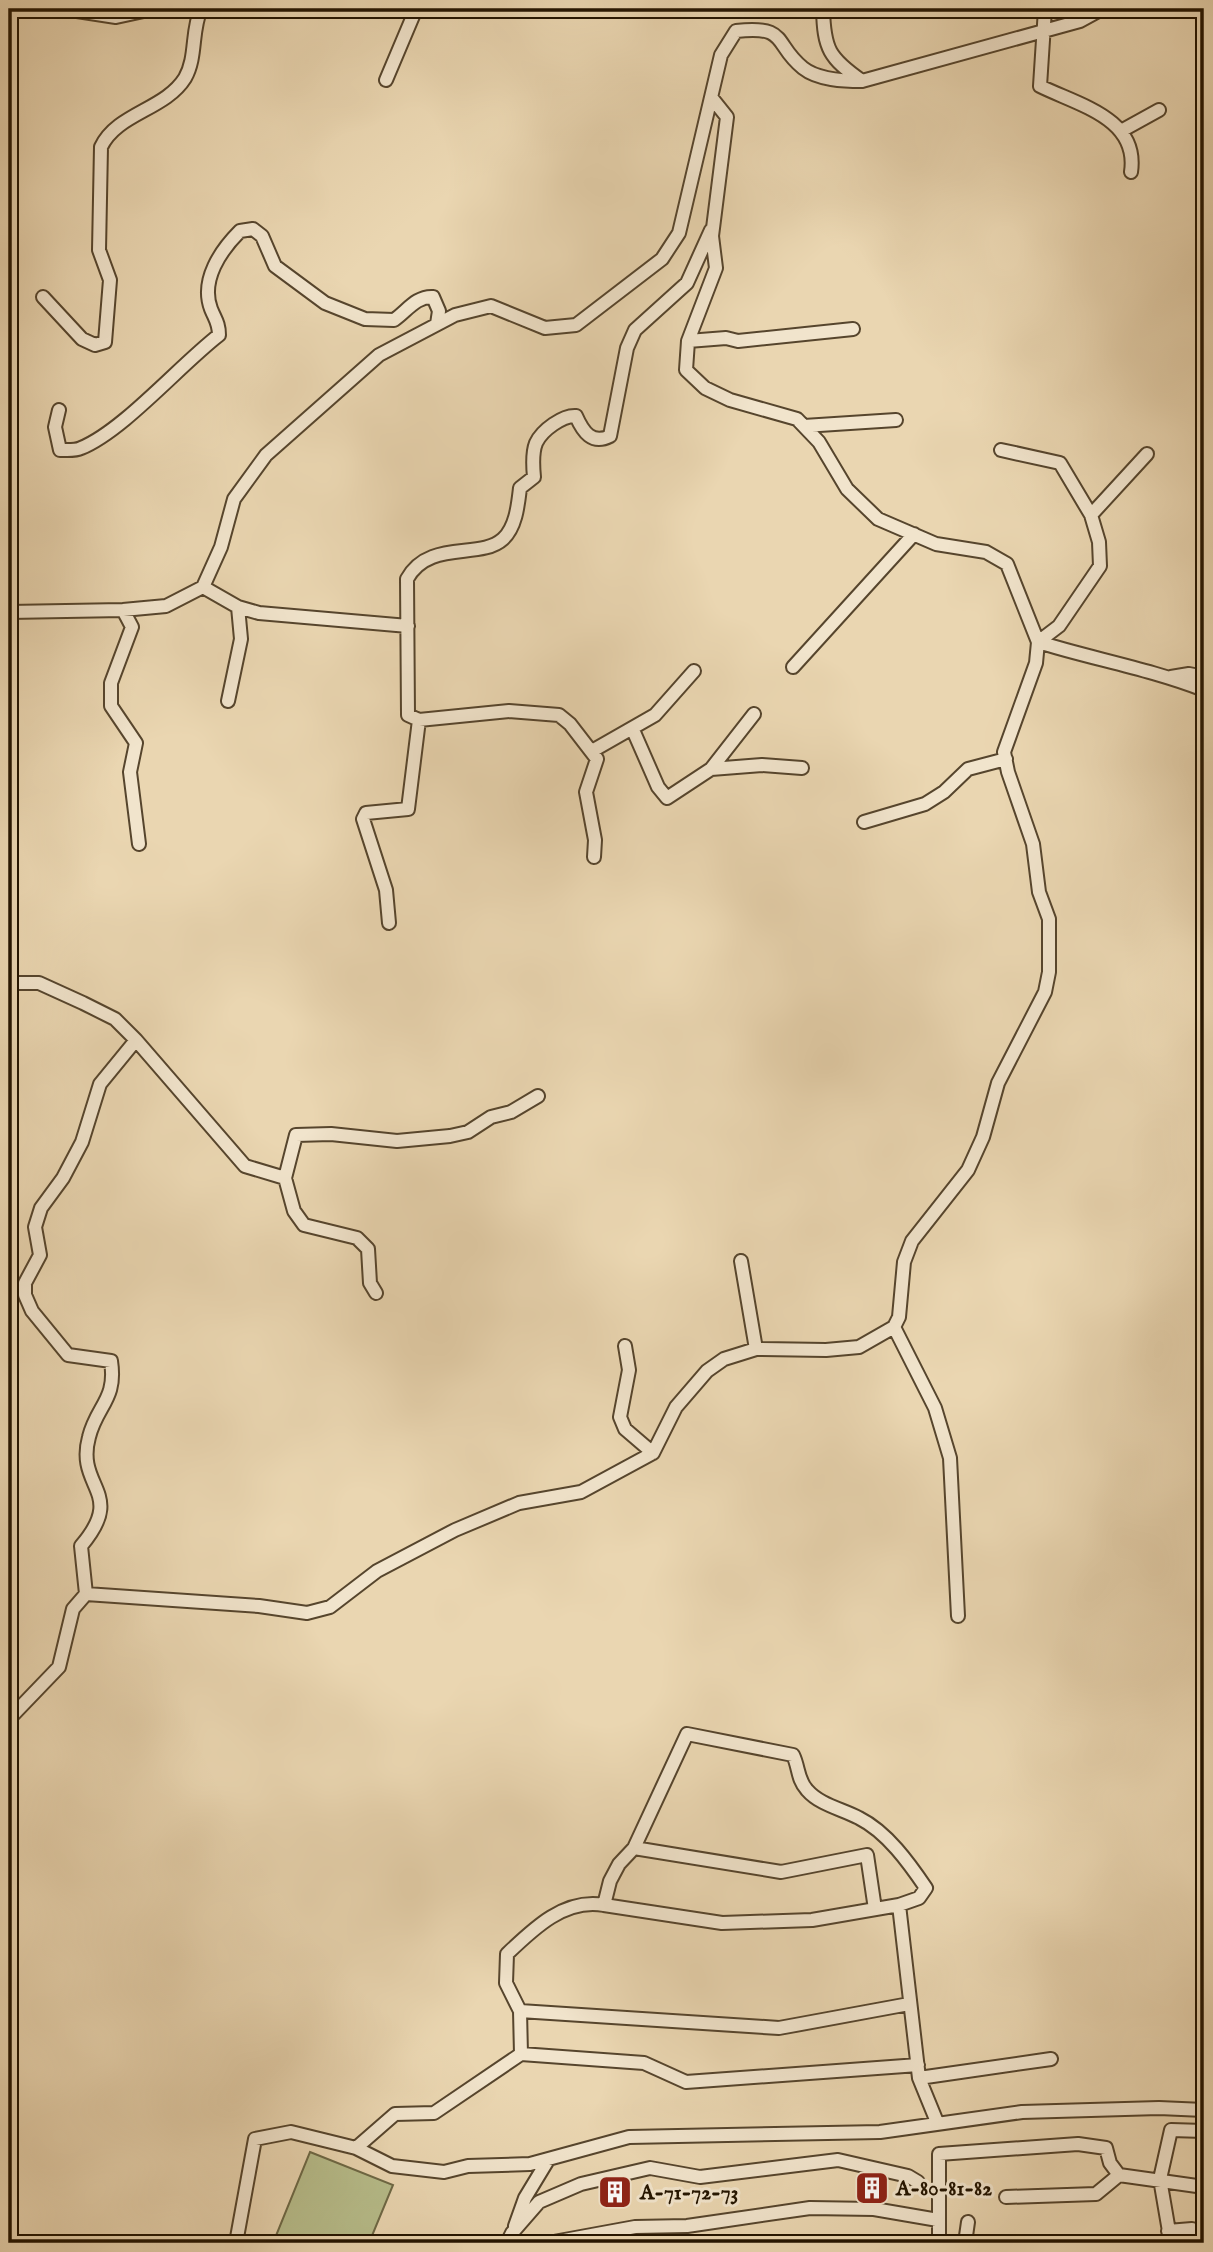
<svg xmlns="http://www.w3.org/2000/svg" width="1213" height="2252" font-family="'IM FELL English',serif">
<rect width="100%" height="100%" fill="#ead6b1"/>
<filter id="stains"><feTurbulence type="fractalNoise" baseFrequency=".00286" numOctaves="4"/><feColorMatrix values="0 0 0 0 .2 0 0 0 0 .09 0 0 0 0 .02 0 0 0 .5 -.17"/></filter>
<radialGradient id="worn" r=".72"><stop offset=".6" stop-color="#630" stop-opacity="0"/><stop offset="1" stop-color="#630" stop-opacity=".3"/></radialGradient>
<path fill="#b7bd8b" stroke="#6e6946" stroke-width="2" d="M310 2152 393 2185 369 2243H273Z"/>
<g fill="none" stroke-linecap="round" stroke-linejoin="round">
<g stroke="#56452d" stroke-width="16">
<path id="minor" d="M64 9 116 17 153 9
M823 9C824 49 829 58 862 81
M1045 9 1040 86C1078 105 1139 118 1131 172
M386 80 416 9
M1121 131 1159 110
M43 297 82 339 95 345 105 342 110 280 99 250 101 147C117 113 165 110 185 78 197 57 191 31 201 9
M688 341 726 338 738 341 853 329
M59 410 55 427 60 450C67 450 75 451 81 448 123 431 180 365 219 335 219 323 215 319 211 309 200 280 221 250 240 231L253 229 262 236 275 266 325 303 365 319 394 320C407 311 416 296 433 297L439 311 437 324
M804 426 896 420
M1001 450 1060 463 1091 515 1099 542 1100 566 1059 626 1038 642
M1091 515 1147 454
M203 587 238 607 259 613 408 626
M123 610 132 627 111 683V706L136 743 130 772 139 844
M9 612 123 610 166 606 203 587 221 547 234 499 266 455 379 355 455 315 491 306 545 328 576 325 662 259 679 233 721 55 736 31C789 25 773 44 803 68 818 80 844 81 862 81L1080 21 1102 9
M1038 642C1093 659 1150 669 1204 690
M793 667 914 534
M1171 677 1189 674 1204 677
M228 701 241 639 238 607
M633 730 658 787 667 798 711 769 754 714
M592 751 655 715 694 671
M711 769 762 765 802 768
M864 822 925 804 944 792 968 769 1006 759
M594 857 595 840 586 792 597 759 570 724 559 715 509 711 419 720 408 715 407 579C429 539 480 560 503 539 516 527 518 505 520 488L534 477C533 467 532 453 536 443 542 430 563 415 576 416 583 432 592 445 610 436L627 348 635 330 687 283 711 230
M389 923 386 890 363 819 366 813 408 809 419 720
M9 983H39L83 1003 115 1019 136 1040 100 1084 82 1142 63 1178 41 1208 35 1227 40 1255 25 1283V1295L32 1311 68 1355 111 1361C117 1400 97 1405 89 1437 75 1488 127 1492 81 1546L86 1594
M136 1040 245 1166 285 1178 296 1135 331 1134 397 1141 450 1136 468 1132 491 1117 511 1112 538 1096
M285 1178 294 1211 304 1225 357 1238 368 1249 370 1283 376 1293
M741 1261 756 1349
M894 1327 935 1408 950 1458 958 1616
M625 1346 629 1370 620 1417 625 1429 653 1453
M9 1719 59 1667 73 1609 86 1594 259 1606 307 1613 330 1607 377 1571 455 1530 519 1503 581 1492 653 1453 676 1407 707 1371 724 1359 756 1349 826 1350 859 1347 894 1327 899 1317 904 1262 912 1241 968 1170 983 1137 998 1083 1045 992 1049 972V919L1039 892 1033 844 1008 772 1004 752 1036 663 1038 642 1007 564 986 552 936 544 878 519 847 489 819 442 797 419 730 400 705 388 686 370 688 341 716 268 712 236 727 117 711 97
M634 1848 781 1872 867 1855 875 1909
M899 1905 919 2078 937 2122
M520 2011 779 2028 909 2004
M521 2054 520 2011 506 1983 507 1954C534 1928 565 1898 604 1905L610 1881 619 1864 634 1848 687 1734 793 1755C799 1767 797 1779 807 1790 820 1805 842 1809 859 1818 887 1832 909 1863 926 1888L919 1898 899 1905 812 1920 722 1923 604 1905
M919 2078 1051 2059
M356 2148 395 2114 434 2113 521 2054 644 2063 686 2082 918 2065
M1006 2197 1096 2194 1119 2175 1204 2187
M515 2226 525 2198 548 2160
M1168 2231 1192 2229 1204 2233
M236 2243 255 2139 291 2132 356 2148 392 2166 444 2172 468 2166 530 2164 629 2137 880 2132 1022 2112 1159 2108 1204 2110
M507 2243 512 2233 539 2202 581 2184 650 2168 700 2177 838 2160 908 2176 918 2182
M548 2243 635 2227 687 2226 810 2208 874 2209 938 2220
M939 2243V2154L1078 2144 1106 2148 1110 2163 1119 2175
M965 2243 968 2222
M1171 2243 1160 2179 1171 2130 1204 2131"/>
</g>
<use href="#minor" stroke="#f1e4cc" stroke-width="12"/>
</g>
<defs>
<g id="building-square" transform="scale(1.75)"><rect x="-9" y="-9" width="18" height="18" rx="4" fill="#8f2418" stroke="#f1e4cc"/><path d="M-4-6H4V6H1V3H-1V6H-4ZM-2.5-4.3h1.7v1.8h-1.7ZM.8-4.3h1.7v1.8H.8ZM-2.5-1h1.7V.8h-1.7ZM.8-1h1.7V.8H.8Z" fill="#fff"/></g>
</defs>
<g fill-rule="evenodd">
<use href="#building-square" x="872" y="2188"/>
<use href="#building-square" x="615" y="2192"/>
</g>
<g text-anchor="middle" stroke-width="6" stroke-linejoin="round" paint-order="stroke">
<g font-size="21" font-weight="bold" fill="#241501" stroke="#f1e4cc" text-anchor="start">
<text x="896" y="2195">A-80-81-82</text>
<text x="640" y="2199">A-71-72-73</text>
</g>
</g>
<rect width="1213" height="2252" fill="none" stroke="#ead6b1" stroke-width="35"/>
<rect x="10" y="10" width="1192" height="2231" fill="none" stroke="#241501" stroke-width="3.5"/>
<rect x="18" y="18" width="1178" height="2217" fill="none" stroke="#241501" stroke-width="2"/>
<rect width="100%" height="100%" filter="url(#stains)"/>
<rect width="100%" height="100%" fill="url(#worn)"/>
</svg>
